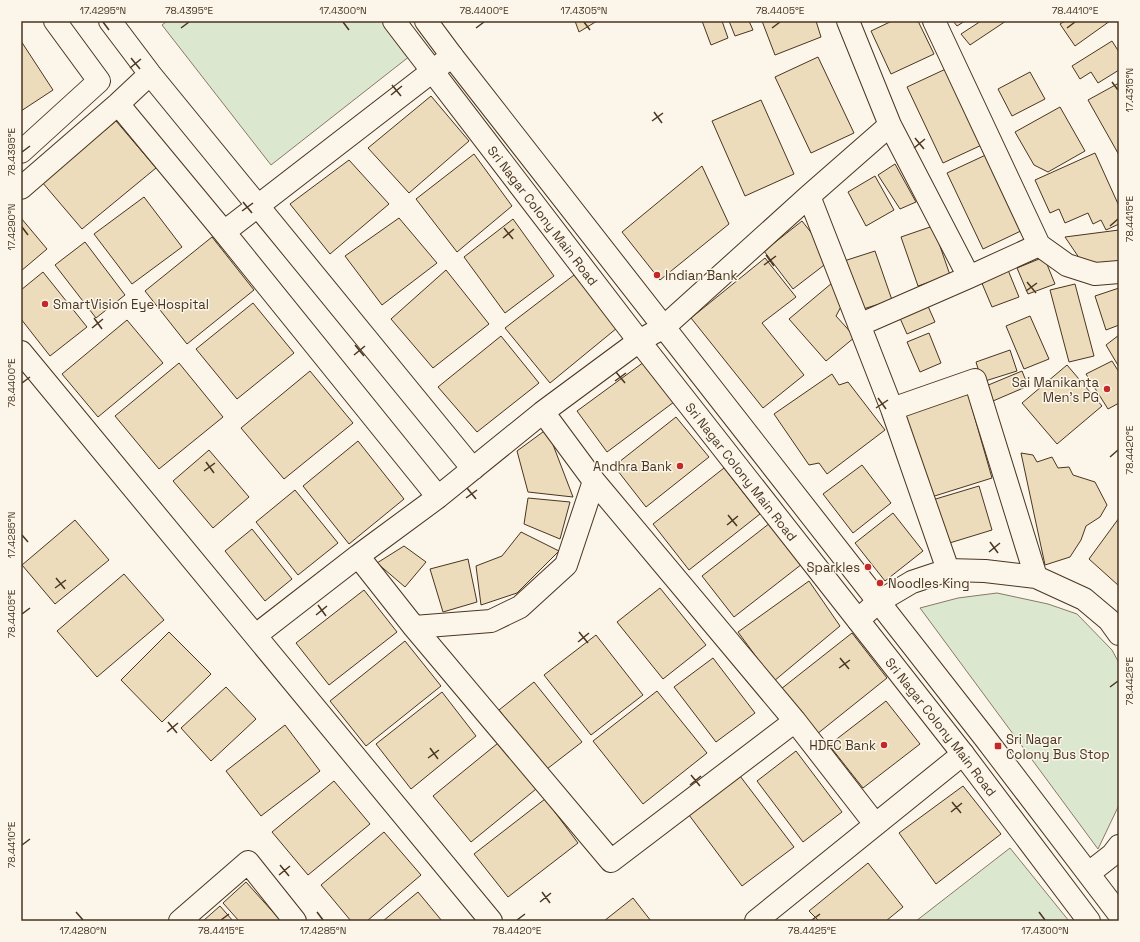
<svg xmlns="http://www.w3.org/2000/svg" width="1140" height="942" font-family="'Space Grotesk',sans-serif">
<rect width="100%" height="100%" fill="#fbf6e9"/>
<path fill="#dce7d0" stroke="#887966" d="M167 21H390L415 52 271 165 162 25Z
M997 593 1048 604 1077 614 1112 650 1119 663V805L1098 849 920 608 958 598Z
M1010 848 1069 921H916Z"/>
<path fill="#ecdcbc" stroke="#4a3520" d="M575 21H597L579 32Z
M702 21H722L728 38 711 45Z
M729 21H749L753 30 735 36Z
M762 21H816L821 37 775 55Z
M892 21H918L934 54 891 74 871 31Z
M953 21H965L957 26Z
M981 21H1006L970 45 961 34Z
M1065 21H1110L1075 46 1060 24Z
M21 41 53 90 21 111Z
M1112 41 1119 52V70L1098 83 1091 72 1080 79 1072 66Z
M818 57 854 133 811 153 775 77Z
M950 67 986 143 943 163 907 87Z
M1030 72 1045 99 1012 116 998 89Z
M1119 83V155L1088 100Z
M431 96 469 141 409 193 368 148Z
M761 100 794 174 745 196 712 121Z
M1060 107 1085 151 1048 172 1034 165 1015 132Z
M116 121 156 168 82 229 42 182Z
M990 153 1025 229 983 249 947 173Z
M1095 153 1119 206V224L1106 230 1101 220 1093 224 1088 213 1065 223 1059 209 1050 213 1035 180Z
M474 154 512 206 457 252 416 199Z
M349 160 389 204 330 254 290 204Z
M895 164 916 202 900 209 878 175Z
M702 166 729 224 660 280 622 232Z
M875 176 894 210 866 226 848 192Z
M144 197 182 247 132 284 94 234Z
M21 218 47 249 21 271Z
M399 218 437 263 382 305 345 256Z
M513 219 554 276 505 313 464 257Z
M802 221 832 259 793 289 764 251Z
M933 226 950 275 918 286 901 237Z
M1119 230V264L1086 268 1065 237Z
M212 237 254 290 187 344 145 291Z
M85 242 125 295 96 318 55 265Z
M875 251 892 300 860 310 844 261Z
M1044 257 1055 284 1028 294 1017 268Z
M765 258 796 297 762 323 804 375 763 408 691 318Z
M446 270 489 324 433 368 391 319Z
M1008 270 1019 297 992 307 981 281Z
M43 272 87 327 50 356 21 319V290Z
M574 275 617 328 550 383 505 328Z
M832 283 845 299 836 316 855 337 826 361 789 319Z
M1075 284 1094 356 1069 362 1050 290Z
M1119 288V325L1106 330 1095 296Z
M253 303 294 353 237 399 196 349Z
M927 304 935 322 907 334 899 316Z
M1030 316 1049 359 1024 369 1006 326Z
M127 320 163 363 98 417 62 374Z
M929 333 941 363 920 372 907 342Z
M1119 335V367L1106 345Z
M501 336 539 383 477 432 438 387Z
M1010 350 1017 371 982 382 976 362Z
M1112 361 1119 372V403L1108 409 1086 374Z
M644 362 674 402 607 452 577 411Z
M179 363 223 417 159 469 115 416Z
M1067 365 1102 406 1057 444 1022 403Z
M310 371 353 423 284 479 241 428Z
M1022 371 1028 386 993 401 986 386Z
M832 374 839 385 848 382 885 430 827 474 819 463 809 465 774 414Z
M968 394 992 478 925 499 901 411Z
M676 417 709 457 646 507 614 466Z
M547 429 573 497 528 492 517 451Z
M358 441 404 499 349 544 303 486Z
M209 450 249 497 213 528 173 481Z
M1021 453 1033 455 1037 462 1052 457 1058 468 1069 467 1073 475 1095 482 1107 505 1100 517 1086 526 1081 540 1070 557 1045 565Z
M862 465 891 503 853 533 823 494Z
M724 468 760 514 689 570 653 524Z
M979 486 992 530 943 545 929 501Z
M295 490 338 543 298 575 256 522Z
M528 498 570 502 560 539 524 524Z
M893 513 923 551 885 581 855 543Z
M1119 518V586L1089 559Z
M75 520 109 560 55 604 22 565Z
M770 523 802 564 734 617 702 576Z
M252 529 292 579 265 601 225 551Z
M521 532 559 551 517 593 481 605 476 566 502 556Z
M404 546 426 562 405 587 377 563Z
M468 559 477 602 443 612 430 569Z
M124 574 164 620 97 677 57 631Z
M809 581 840 626 774 681 738 632Z
M660 588 706 645 663 679 617 622Z
M364 590 397 632 329 685 296 643Z
M169 632 211 674 162 722 121 680Z
M852 633 887 678 817 734 781 689Z
M596 635 643 695 591 735 544 675Z
M405 641 441 686 366 746 330 701Z
M713 658 755 713 716 742 674 687Z
M534 682 582 742 547 769 499 710Z
M226 687 256 719 211 761 181 728Z
M657 691 707 753 643 804 593 741Z
M442 692 476 736 411 789 376 744Z
M886 701 920 744 863 788 829 745Z
M285 725 320 771 261 816 226 771Z
M503 739 541 785 471 842 433 796Z
M796 751 842 812 803 842 757 781Z
M740 776 794 847 742 886 689 815Z
M334 781 370 824 308 875 272 832Z
M963 786 1001 834 936 884 899 833Z
M545 799 578 843 508 897 474 854Z
M384 832 421 875 367 921H351L321 885Z
M868 863 903 907 886 921H819L809 911Z
M246 882 281 921H239L223 903Z
M418 892 442 921H383Z
M633 898 651 921H604Z
M220 906 233 921H203Z"/>
<g fill="none" stroke-linecap="round" stroke-linejoin="round">
<g stroke="#4a3520" stroke-width="24">
<path id="minor" d="M110 21 150 74 473 469
M848 21 890 125 969 277
M934 21 1039 245
M118 104 224 232 438 497
M21 152 99 81 55 21
M21 188 118 104 150 74
M809 196 892 409 948 570
M224 232 452 56
M859 325 969 277 1039 245 1067 265 1095 274 1119 272
M21 352 491 921
M892 409 975 380 1036 577
M358 556 414 627 611 861 795 721 594 481 543 412
M858 620 878 602 912 582 948 570 985 571 1036 577 1084 599 1109 620 1119 634
M414 627 491 621 520 607 566 565 594 481
M256 635 358 556 438 497 543 412 639 341 664 327 809 196 890 125
M795 721 875 824
M1089 873 1112 855 1119 846
M180 921 248 862 295 921
M756 921 963 754"/>
</g>
<g stroke="#4a3520" stroke-width="24">
<g id="major">
<path id="s1" d="M394 21 639 341 963 754 1089 921"/>
<path d="M426 21 452 56 985 738 1119 914"/>
</g>
</g>
<use href="#minor" stroke="#fbf6e9" stroke-width="22"/>
<use href="#major" stroke="#fbf6e9" stroke-width="22"/>
</g>
<path fill="none" stroke="#4a3520" stroke-width="1.5" d="M103 22 109 30M343 22 349 30M584 22 590 30M181 28 189 22M476 28 484 22M772 28 780 22M1067 28 1075 22M131 58 140 69M130 68 141 59M1112 82 1118 90M392 85 401 96M391 95 402 86M654 112 662 123M652 121 663 113M915 138 924 149M914 148 925 139M22 152 30 146M243 202 252 213M242 211 253 203M1110 226 1118 219M22 227 28 235M504 228 513 239M503 238 514 229M766 255 774 266M764 265 776 256M1027 282 1036 293M1026 291 1037 283M94 318 102 329M92 328 103 319M355 345 364 356M354 355 365 346M616 372 625 383M615 381 626 373M22 383 30 377M878 398 886 409M876 408 888 400M1110 457 1118 450M206 462 214 473M204 471 215 463M467 488 476 499M466 498 477 490M728 515 737 526M727 525 738 516M22 535 28 542M990 542 998 553M989 552 1000 543M56 578 65 589M55 588 66 580M318 605 326 616M22 614 30 608M316 615 327 606M579 632 588 643M578 642 589 633M840 658 849 669M839 668 850 660M1110 687 1118 681M168 722 177 733M167 732 178 723M430 748 438 759M428 758 439 750M691 775 700 786M690 785 701 776M952 802 961 813M951 812 962 803M22 845 30 839M280 865 289 876M279 875 290 866M542 892 550 903M540 902 551 893M76 912 83 920M317 912 323 920M1039 912 1045 920M221 920 229 914M517 920 525 914M812 920 820 914"/>
<g fill="#c62828" stroke="#fbf6e9" stroke-width="1.5">
<circle cx="657" cy="275" r="4"/>
<circle cx="45" cy="304" r="4"/>
<circle cx="1107" cy="389" r="4"/>
<circle cx="680" cy="466" r="4"/>
<circle cx="868" cy="567" r="4"/>
<circle cx="880" cy="583" r="4"/>
<circle cx="884" cy="745" r="4"/>
<rect x="994" y="742" width="8" height="8" rx="2"/>
</g>
<g text-anchor="middle" stroke-width="3" stroke-linejoin="round" paint-order="stroke">
<g font-size="13" fill="#4a3520" stroke="#fbf6e9">
<text dy="5" stroke="none"><textPath href="#s1" startOffset="245">Sri Nagar Colony Main Road</textPath></text>
<text dy="5" stroke="none"><textPath href="#s1" startOffset="569">Sri Nagar Colony Main Road</textPath></text>
<text dy="5" stroke="none"><textPath href="#s1" startOffset="893">Sri Nagar Colony Main Road</textPath></text>
</g>
<g font-size="13" fill="#4a3520" stroke="#fbf6e9" text-anchor="start">
<text x="665" y="280">Indian Bank</text>
<text x="53" y="309">SmartVision Eye Hospital</text>
<text x="1099" y="387" text-anchor="end">Sai Manikanta<tspan x="1099" dy="15">Men's PG</tspan></text>
<text x="672" y="471" text-anchor="end">Andhra Bank</text>
<text x="860" y="572" text-anchor="end">Sparkles</text>
<text x="888" y="588">Noodles King</text>
<text x="1006" y="744">Sri Nagar<tspan x="1006" dy="15">Colony Bus Stop</tspan></text>
<text x="876" y="750" text-anchor="end">HDFC Bank</text>
</g>
</g>
<rect width="1140" height="942" fill="none" stroke="#fbf6e9" stroke-width="44"/>
<rect x="22" y="22" width="1096" height="898" fill="none" stroke="#4a3520" stroke-width="1.5"/>
<g font-size="10" text-anchor="middle" fill="#4a3520">
<text x="103" y="14">17.4295°N</text>
<text x="189" y="14">78.4395°E</text>
<text x="343" y="14">17.4300°N</text>
<text x="484" y="14">78.4400°E</text>
<text x="584" y="14">17.4305°N</text>
<text x="780" y="14">78.4405°E</text>
<text x="1075" y="14">78.4410°E</text>
<text transform="translate(1129 90) rotate(-90)" y="4">17.4315°N</text>
<text transform="translate(11 152) rotate(-90)" y="4">78.4395°E</text>
<text transform="translate(1129 219) rotate(-90)" y="4">78.4415°E</text>
<text transform="translate(11 227) rotate(-90)" y="4">17.4290°N</text>
<text transform="translate(11 383) rotate(-90)" y="4">78.4400°E</text>
<text transform="translate(1129 450) rotate(-90)" y="4">78.4420°E</text>
<text transform="translate(11 535) rotate(-90)" y="4">17.4285°N</text>
<text transform="translate(11 614) rotate(-90)" y="4">78.4405°E</text>
<text transform="translate(1129 681) rotate(-90)" y="4">78.4425°E</text>
<text transform="translate(11 845) rotate(-90)" y="4">78.4410°E</text>
<text x="83" y="934">17.4280°N</text>
<text x="221" y="934">78.4415°E</text>
<text x="323" y="934">17.4285°N</text>
<text x="517" y="934">78.4420°E</text>
<text x="812" y="934">78.4425°E</text>
<text x="1045" y="934">17.4300°N</text>
</g>
</svg>
